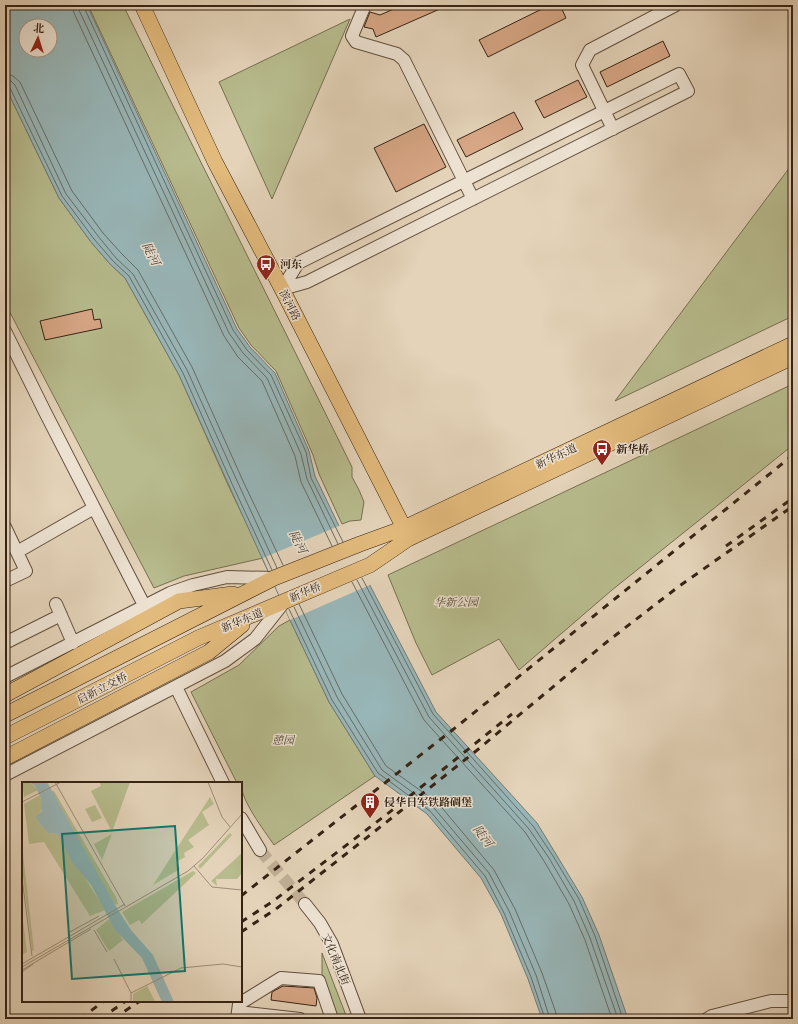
<svg xmlns="http://www.w3.org/2000/svg" width="798" height="1024" font-family="'IM FELL French Canon','Noto Serif SC',serif">
<rect width="100%" height="100%" fill="#e4d3b9"/>
<filter id="stains"><feTurbulence type="fractalNoise" baseFrequency=".005" numOctaves="4"/><feColorMatrix values="0 0 0 0 .2 0 0 0 0 .09 0 0 0 0 .02 0 0 0 .5 -.17"/></filter>
<radialGradient id="worn" r=".72"><stop offset=".6" stop-color="#630" stop-opacity="0"/><stop offset="1" stop-color="#630" stop-opacity=".3"/></radialGradient>
<path fill="#b7bb8d" stroke="#766f50" d="M88 5H123L352 467V477L359 490 364 502 361 520 350 521 342 524 319 474 313 455 276 371 251 345 239 328Z
M350 19 272 199 219 82Z
M5 86 59 198 91 242 110 264 125 278 179 375 229 487 263 558 184 576 154 588 5 303Z
M793 163V248L789 250 793 258V316L615 401Z
M793 384V445L612 590 519 670 499 639 432 675 416 643 388 575Z
M290 620 329 702 375 776 274 845C264 830 241 801 241 783H237L191 692 239 665 279 626Z
M322 953 347 1018 339 1019 322 978Z"/>
<path fill="#98b6b8" stroke="#717b76" fill-rule="evenodd" d="M5 5H87L237 329 250 347 275 373 309 451 315 476 339 526 436 712 537 823 582 897 599 935 628 1019H542L528 979 501 914 481 878 427 814 375 776 329 702 290 620 179 375 125 278 110 264 91 242 59 198 5 86ZM26 26H50V50H26Z"/>
<path fill="#e4d3b9" d="M341 525 372 584 290 620 263 558Z"/>
<g fill="none" stroke-linecap="round" stroke-linejoin="round">
<path stroke="#676c66" stroke-width="1" d="M72 5 74 13 224 336 238 357 262 381 295 456 301 482 332 546
M78 5 79 10 229 333 243 353 267 378 301 454 307 479 338 544
M83 5 233 330 247 350 271 375 306 452 311 478 343 542
M5 74 13 76 20 82 72 191 103 233 121 253 138 270 192 367 243 481 283 565
M5 80 11 81 15 85 66 194 98 236 116 258 133 274 187 370 238 483 277 568
M5 85 10 88 62 196 94 239 113 261 129 276 183 373 233 486 272 570
M362 578 433 714 533 826 553 856 579 899 595 936 623 1019
M357 580 429 717 529 829 549 858 574 901 590 938 618 1019
M352 582 424 720 525 832 544 861 569 904 585 940 612 1019
M299 604 342 694 386 766 438 803 494 870 515 909 542 973 556 1013V1019
M294 607 337 697 382 770 434 808 489 873 509 911 536 975 550 1019
M289 609 332 700 378 773 430 811 485 876 504 913 531 977 545 1019"/>
</g>
<path fill="#d7a685" stroke="#362314" d="M403 5H449L376 37 373 29 364 27 370 12 380 15Z
M550 5H560L566 18 488 57 479 40Z
M663 41 670 56 607 87 600 72Z
M578 80 587 97 544 118 535 101Z
M514 112 523 129 466 157 457 140Z
M424 124 446 167 396 192 374 148Z
M92 309 94 320 100 319 102 328 45 340 40 321Z
M283 986 314 988 317 998 316 1006 271 1000 272 992Z"/>
<g fill="none" stroke-linecap="round" stroke-linejoin="round">
<path stroke="#c1b098" stroke-width="12" stroke-dasharray="12 6" stroke-linecap="butt" d="M260 850 305 904"/>
<g stroke="#624f3d" stroke-width="14">
<path id="minor" d="M365 5 352 36 356 42 397 54 404 60 473 199
M679 74 688 91 307 282 282 289 298 263Z
M613 129 582 65 590 50 676 5
M5 331 45 412 145 607
M5 527 26 571 5 581
M17 552 94 508
M56 604 73 643
M5 643 61 615
M5 677 170 593 193 585 227 577 273 578
M176 687 223 783
M5 775 225 661 255 639 285 601
M241 818 260 850
M305 904 320 923 332 944 360 1019
M238 1012 300 1019
M237 1019 239 1004 281 978 319 981 332 1019
M707 1019 712 1016 771 1001H793"/>
</g>
<g stroke="#362314" stroke-width="16">
<path id="major" d="M142 5 215 162 282 289 404 528 407 536
M5 695 179 601 233 594
M5 715 274 578 360 544 404 528 793 344
M5 737 198 638 370 565 408 539 793 357
M5 758 209 652 242 625"/>
</g>
<use href="#minor" stroke="#ede2d2" stroke-width="12"/>
<use href="#major" stroke="#e2ba7c" stroke-width="15"/>
<path stroke="#362314" stroke-width="3" stroke-dasharray="7 7" stroke-linecap="butt" d="M726 546 793 498
M241 896 460 724 793 455
M241 922 272 902 395 808 512 714
M241 932 276 909 398 813 476 751 608 641 678 587 793 506
M80 1019 104 1001
M100 1019 126 1001
M113 1019 140 1001"/>
</g>
<defs>
<g id="bus-pin" transform="scale(1)"><path d="M0 17L-7.5 6A9.5 9.5 0 1 1 7.5 6Z" fill="#8f2418" stroke="#ede2d2"/><path d="M-5-6H5V4H4V6H2V4H-2V6H-4V4H-5ZM-3.5-4V0h7V-4ZM-3.5 1.2v1.5H-2V1.2ZM2 1.2v1.5H3.5V1.2Z" fill="#fff"/></g>
<g id="building-pin" transform="scale(1)"><path d="M0 17L-7.5 6A9.5 9.5 0 1 1 7.5 6Z" fill="#8f2418" stroke="#ede2d2"/><path d="M-4-6H4V6H1V3H-1V6H-4ZM-2.5-4.3h1.7v1.8h-1.7ZM.8-4.3h1.7v1.8H.8ZM-2.5-1h1.7V.8h-1.7ZM.8-1h1.7V.8H.8Z" fill="#fff"/></g>
</defs>
<g fill-rule="evenodd">
<use href="#bus-pin" x="266" y="264"/>
<use href="#bus-pin" x="602" y="449"/>
<use href="#building-pin" x="370" y="802"/>
</g>
<g text-anchor="middle" stroke-width="3" stroke-linejoin="round" paint-order="stroke">
<g font-size="11" font-weight="bold" fill="#362314" stroke="#ede2d2" text-anchor="start">
<text x="280" y="268">河东</text>
<text x="616" y="453">新华桥</text>
<text x="384" y="806">侵华日军铁路碉堡</text>
</g>
<g font-size="11" fill="#362314" stroke="#ede2d2">
<text transform="translate(290 305) rotate(63)" y="4">滨河路</text>
<text transform="translate(556 456) rotate(-25)" y="4">新华东道</text>
<text transform="translate(305 592) rotate(-23)" y="4">新华桥</text>
<text transform="translate(242 620) rotate(-23)" y="4">新华东道</text>
<text transform="translate(102 688) rotate(-27)" y="4">启新立交桥</text>
<text transform="translate(336 959) rotate(67)" y="4">文化南北街</text>
</g>
<g font-size="11" font-style="italic" fill="#564932" stroke="#ede2d2">
<text x="456" y="606">华新公园</text>
<text x="283" y="744">憩园</text>
</g>
<g font-size="12" font-style="italic" fill="#4e483d" stroke="#ede2d2">
<text transform="translate(151 254) rotate(63)" y="4">陡河</text>
<text transform="translate(298 542) rotate(63)" y="4">陡河</text>
<text transform="translate(483 836) rotate(52)" y="4">陡河</text>
</g>
</g>
<g transform="translate(22 782)">
<rect width="220" height="220" fill="#e4d3b9"/>
<path d="M0 0H8L16 8 2 15ZM77 0H108L90 50 69 9 79 4ZM29 9H32L94 115 96 122 93 123 77 96ZM18 13 21 26 16 34 17 41 26 51 36 52 83 128 68 134 22 60 7 62 2 22ZM188 15 192 22 180 30 187 43 166 58 172 65 162 71 163 75 154 80 158 87 131 103ZM73 23 80 36 70 40 63 27ZM208 51 210 53 178 87 176 84ZM90 52 80 78 72 62ZM0 63 12 168 10 169 0 86ZM220 71V91L215 97H194L195 104 189 99ZM171 89 174 91 120 142 117 138 108 143 100 130ZM0 131 5 170 0 173ZM87 137 101 158 87 169 74 148ZM125 204 133 219H111V212Z" fill="#b7bb8d"/>
<path d="M8 0H25L93 123 109 148 131 173 152 220H140L120 176 93 148 69 103 50 80 36 52 26 51 17 41 14 35 20 29 19 16 13 4Z" fill="#98b6b8"/>
<path fill="none" stroke="#9e8d77" stroke-width="1" d="M33 0 103 124M186 0 200 35 208 45M0 20 39 0M172 84 190 105 220 108M0 96 10 174M72 148 85 170M46 151 77 134M92 177 109 211V220M0 182 103 122M0 185 166 89 181 76 220 32M0 188 69 147M0 190 11 182M109 211 159 186 201 182 220 185"/>
<path fill="#0f766e" fill-opacity="0.15" stroke="#0f766e" stroke-width="2" d="M153 44 163 189 50 197 40 52Z"/>
<rect width="220" height="220" fill="none" stroke="#362314" stroke-width="2"/>
</g>
<rect width="798" height="1024" fill="none" stroke="#e4d3b9" stroke-width="20"/>
<rect x="6" y="6" width="786" height="1012" fill="none" stroke="#362314" stroke-width="2"/>
<rect x="10" y="10" width="778" height="1004" fill="none" stroke="#362314"/>
<g transform="translate(38 38) rotate(4)"><circle r="19" fill="#ede2d2" stroke="#a49686"/>
<path d="M0-3L7 15L0 10L-7 15Z" fill="#8f2418"/>
<text y="-6" font-size="11" font-weight="bold" text-anchor="middle" fill="#362314">北</text>
</g>
<rect width="100%" height="100%" filter="url(#stains)"/>
<rect width="100%" height="100%" fill="url(#worn)"/>
</svg>
